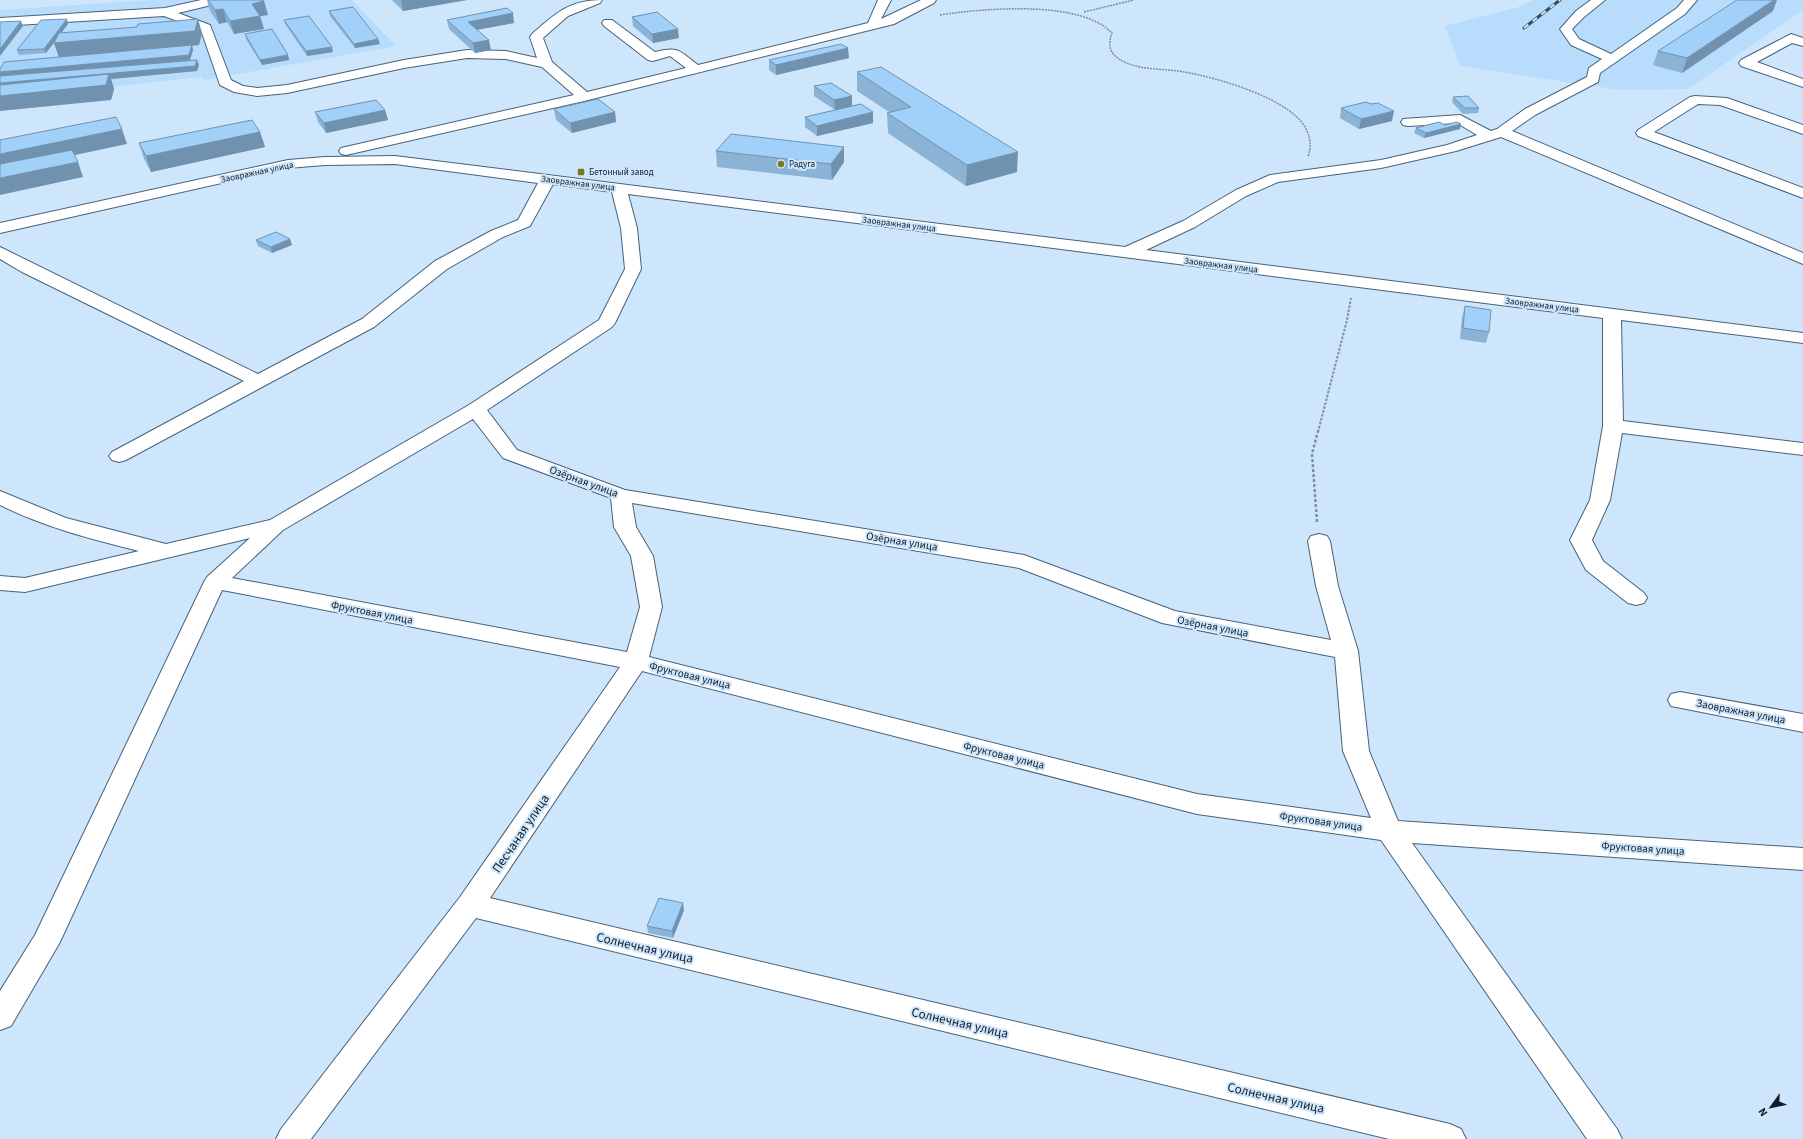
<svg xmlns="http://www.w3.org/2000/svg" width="1803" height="1139" font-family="'Source Sans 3',sans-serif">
<rect width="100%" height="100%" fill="#cee6fc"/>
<path fill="#b7dcfc" d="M151 0H352L396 46 204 80 201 77 0 99V10Z
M1533 0H1803V10L1688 89 1620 90 1460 66 1445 26 1519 7Z"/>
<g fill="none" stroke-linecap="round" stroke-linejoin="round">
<g stroke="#476279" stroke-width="2">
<path id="minor" d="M201 0H222L220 3 178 13 210 25 231 80 243 86 257 88 287 85 404 60 467 50 506 51 537 58 530 37 532 34C555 14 569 0 602 0L600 3 568 16 543 38 552 62 587 92 686 68 670 56 653 61 648 60 604 26 602 23 604 20H612L655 52C680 46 679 51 698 65L868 23 878 0H891L881 19 921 0H936L934 3 894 24 584 101 346 155 341 154 339 151 341 148 574 95 542 67 506 59 467 58 404 68 287 93 257 96 234 92 220 85 201 30 164 16 0 26V18L165 8Z
M1591 0H1605L1584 17 1572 29 1579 39 1611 54 1677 8 1684 0H1697L1685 14 1600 73 1598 82 1535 115 1512 131 1803 253V264L1501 137 1456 151 1381 168 1278 182 1246 196 1195 227 1146 250 1803 333V343L1621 320 1623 421 1803 443V455L1622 433 1610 500 1592 540 1603 561 1644 593 1647 598 1644 603 1636 605 1628 603 1586 570 1570 540 1590 500 1603 426V318L628 194 637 228 641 269 615 323 612 327 487 410 517 450 625 490 1024 555 1175 611 1331 640 1316 586 1308 541 1311 536 1319 534 1327 536 1330 541 1338 586 1358 651 1369 751 1398 821 1803 848V870L1412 843 1617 1129 1622 1139H1587L1381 840 1197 814 642 671 490 898 1450 1124 1461 1129 1466 1139H1389L476 918 311 1139H276L281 1129 460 897 620 667 222 590 60 942 11 1026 0 1030V991L35 935 204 582 207 577 250 538 25 592 0 590V576L25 578 139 551C91 539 44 527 0 505V491L66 518 166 544 270 520 469 405 599 320 625 269 621 228 612 192 553 184 530 226 503 237 447 269 374 327 126 460 119 462 112 460 109 456 112 452 244 381 22 272 0 259V247L258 374 362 319 435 261 491 231 518 220 538 183 395 164 325 165 288 168 0 233V223L288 160 325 157 395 156 1125 247 1183 221 1236 190 1270 175 1381 160 1447 145 1477 135 1457 123 1408 126 1403 125 1401 122 1403 119 1460 115 1491 131 1497 129 1525 109 1587 77 1589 68 1602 59 1571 45 1560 29 1576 11ZM473 419 503 458 611 498 614 527 631 556 640 607 627 652 232 578 283 530ZM632 503 1019 568 1162 623 1335 657 1343 751 1371 818 1197 794 649 657 662 607 653 556 636 527Z
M1791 34 1803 38V46L1792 43 1757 62 1803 79V87L1741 66 1739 63 1741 60Z
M1695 96 1727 98 1803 125V134L1720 105 1698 104 1654 132 1803 188V198L1638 136 1636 133 1638 130 1690 97Z
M1680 692 1803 714V732L1671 706 1668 700 1671 694Z"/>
</g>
<path stroke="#7c8e9f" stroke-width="1.5" stroke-dasharray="2 1" stroke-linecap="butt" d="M1084 12 1134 0
M940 15C985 8 1081 0 1112 33 1108 43 1109 53 1119 59 1137 71 1164 68 1184 72 1215 77 1294 99 1307 131 1311 140 1311 147 1308 157"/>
<path stroke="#7c8e9f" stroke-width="2" stroke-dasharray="2.5 1.5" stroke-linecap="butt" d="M1318 432 1347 320 1351 298"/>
<path stroke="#7c8e9f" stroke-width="2.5" stroke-dasharray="3 2" stroke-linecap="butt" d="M1317 522 1312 454 1318 431"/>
<use href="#minor" fill="#fff" fill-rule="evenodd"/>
<g stroke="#3f4d5a" stroke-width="3">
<path id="rail" d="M1524 28 1560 0"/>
</g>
<use href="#rail" stroke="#cee6fc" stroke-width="2" stroke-dasharray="5.5" stroke-linecap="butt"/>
</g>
<path fill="#8ab3d6" d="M207 0H263L264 1 268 15 260 16 264 29 234 34 227 22 219 24 210 11Z
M392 0H467L403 11Z
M329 11 378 39 380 44 355 48 330 16Z
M1773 11 1682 73 1653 65 1658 51Z
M632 17 679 38 653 43 633 26Z
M284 20 333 52 307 56 285 24Z
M447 20 514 23 477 30 491 50 475 53 449 29Z
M68 24 61 33H202L199 45 149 49 193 50 190 60 199 65 197 71 111 79 114 89 111 100 0 76V69L59 57 54 43 55 41 46 53 19 55 17 50Z
M245 34 288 55 289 60 262 65 246 39Z
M849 58 776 75 769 70V60Z
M857 72 1017 172 966 186 888 133 887 113 889 112 857 91Z
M814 86 852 96V106L873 123 817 136 805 127V117L835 110 814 96Z
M1453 97 1479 108 1478 113 1463 114 1452 102Z
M1341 108 1392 121 1359 129 1340 118Z
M554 109 615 112 616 122 572 133 556 120Z
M385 110 388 120 326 133 318 122 315 112Z
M1461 124 1460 129 1424 138 1414 133 1416 128Z
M260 132 265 147 151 172 144 159 139 143Z
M844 147V162L832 180 717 167 716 151Z
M290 239 292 245 272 253 258 246 256 240Z
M1465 306 1489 332 1486 343 1460 339 1462 317Z
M684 910 673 938 648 933 647 926Z"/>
<path fill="#7192ae" d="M401 0H467L403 11Z
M1774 0H1777L1773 11 1682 73 1687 58Z
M264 1 268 15 260 16 264 29 234 34 230 21 252 4Z
M223 9 227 22 219 24 215 10Z
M513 13 514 23 470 31 468 22Z
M67 19 68 24 46 53 44 49Z
M198 19 202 33 199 45 59 57 54 43Z
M21 21 23 26 0 56V49Z
M678 29 679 38 653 43 652 34Z
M378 39 380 44 355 48 354 44Z
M489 40 491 50 475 53 473 43Z
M192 45 193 50 190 60 1 77 0 75V72Z
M332 47 333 52 307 56 306 51Z
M848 48 849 58 776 75V65Z
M288 55 289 60 262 65 260 60Z
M197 60 199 65 197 71 111 79 114 89 111 100 0 111V83Z
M852 96V106L835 110 834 100Z
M385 110 388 120 326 133 324 123Z
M1394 111 1392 121 1359 129 1361 119Z
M615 112 616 122 572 133 570 123Z
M873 112V123L817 136V126Z
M1461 124 1460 129 1424 138 1426 133Z
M122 129 127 144 0 171V154Z
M260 132 265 147 151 172 146 156Z
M844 147V162L832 180 831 164Z
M1018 152 1017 172 966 186 967 165Z
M78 162 83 177 0 195V178Z
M290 239 292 245 272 253 271 247Z
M683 903 684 910 673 938 672 931Z"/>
<path fill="#a1d0f9" stroke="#7192ae" d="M208 0H263L264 1 252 4 260 16 230 21 223 9 215 10Z
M1737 0H1774L1687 58 1658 51Z
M353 7 378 39 354 44 329 11Z
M507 8 513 13 468 22 489 40 473 43 447 20Z
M657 12 678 29 652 34 632 17Z
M309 16 332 47 306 51 284 20Z
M67 19 44 49 17 50 41 20Z
M198 19 195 31 54 43 59 33 137 27 138 24Z
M21 21 0 49V22Z
M272 29 288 55 260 60 245 34Z
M841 44 848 48 776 65 769 60Z
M192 45 189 55 0 72V69L4 62Z
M197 60 195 66 0 83V76Z
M881 67 1018 152 967 165 887 113 911 107 857 72Z
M109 74 106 85 0 96V85Z
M831 83 852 96 834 100 814 86Z
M1468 96 1479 108H1465L1453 97Z
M598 99 615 112 570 123 554 109Z
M376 100 385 110 324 123 315 112Z
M1366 102 1371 104 1378 103 1394 111 1361 119 1341 108Z
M861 104 873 112 817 126 805 117Z
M116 117 122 129 0 154V140Z
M252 120 260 132 146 156 139 143Z
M1439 122 1445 125 1457 122 1461 124 1426 133 1416 128Z
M731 134 844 147 831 164 716 151Z
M72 150 78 162 0 178V164Z
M276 232 290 239 271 247 256 240Z
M1465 306 1491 310 1489 332 1463 328Z
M659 898 683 903 672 931 647 926Z"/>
<g fill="#79781e" stroke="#cee6fc" stroke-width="1.5">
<circle cx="781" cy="164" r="4"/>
<rect x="577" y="168" width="8" height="8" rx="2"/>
</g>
<g text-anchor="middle" stroke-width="4" stroke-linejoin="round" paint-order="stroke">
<g font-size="9" fill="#121d27" stroke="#cee6fc" text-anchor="start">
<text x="789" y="167">Радуга</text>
<text x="589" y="175">Бетонный завод</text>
</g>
<g font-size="9" fill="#121d27" stroke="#cee6fc">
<text transform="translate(257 172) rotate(-12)" y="3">Заовражная улица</text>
<text transform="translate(578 183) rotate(7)" y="3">Заовражная улица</text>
<text transform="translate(899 224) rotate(7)" y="3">Заовражная улица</text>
<text transform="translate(1221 265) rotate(7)" y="3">Заовражная улица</text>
<text transform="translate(1542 305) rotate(7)" y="3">Заовражная улица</text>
</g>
<g font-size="11" fill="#121d27" stroke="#cee6fc">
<text transform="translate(584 481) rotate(20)" y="4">Озёрная улица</text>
<text transform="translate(902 541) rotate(9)" y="4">Озёрная улица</text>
<text transform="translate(372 612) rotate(11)" y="4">Фруктовая улица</text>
<text transform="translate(1213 626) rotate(11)" y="4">Озёрная улица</text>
<text transform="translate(690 675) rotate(14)" y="4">Фруктовая улица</text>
<text transform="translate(1741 711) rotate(11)" y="4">Заовражная улица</text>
<text transform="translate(1004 755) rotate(14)" y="4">Фруктовая улица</text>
<text transform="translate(1321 821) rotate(8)" y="4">Фруктовая улица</text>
<text transform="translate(1643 848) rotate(4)" y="4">Фруктовая улица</text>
</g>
<g font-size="13" fill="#121d27" stroke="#cee6fc">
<text transform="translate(520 833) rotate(-56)" y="5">Песчаная улица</text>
<text transform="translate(645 947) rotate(13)" y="5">Солнечная улица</text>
<text transform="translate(960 1022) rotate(13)" y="5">Солнечная улица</text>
<text transform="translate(1276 1097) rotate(13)" y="5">Солнечная улица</text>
</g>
</g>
<g transform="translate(1771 1107) rotate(237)" stroke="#cee6fc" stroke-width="3" paint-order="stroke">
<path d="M0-3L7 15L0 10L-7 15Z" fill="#121d27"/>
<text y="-6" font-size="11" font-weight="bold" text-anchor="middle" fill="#121d27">N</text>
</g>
</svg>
